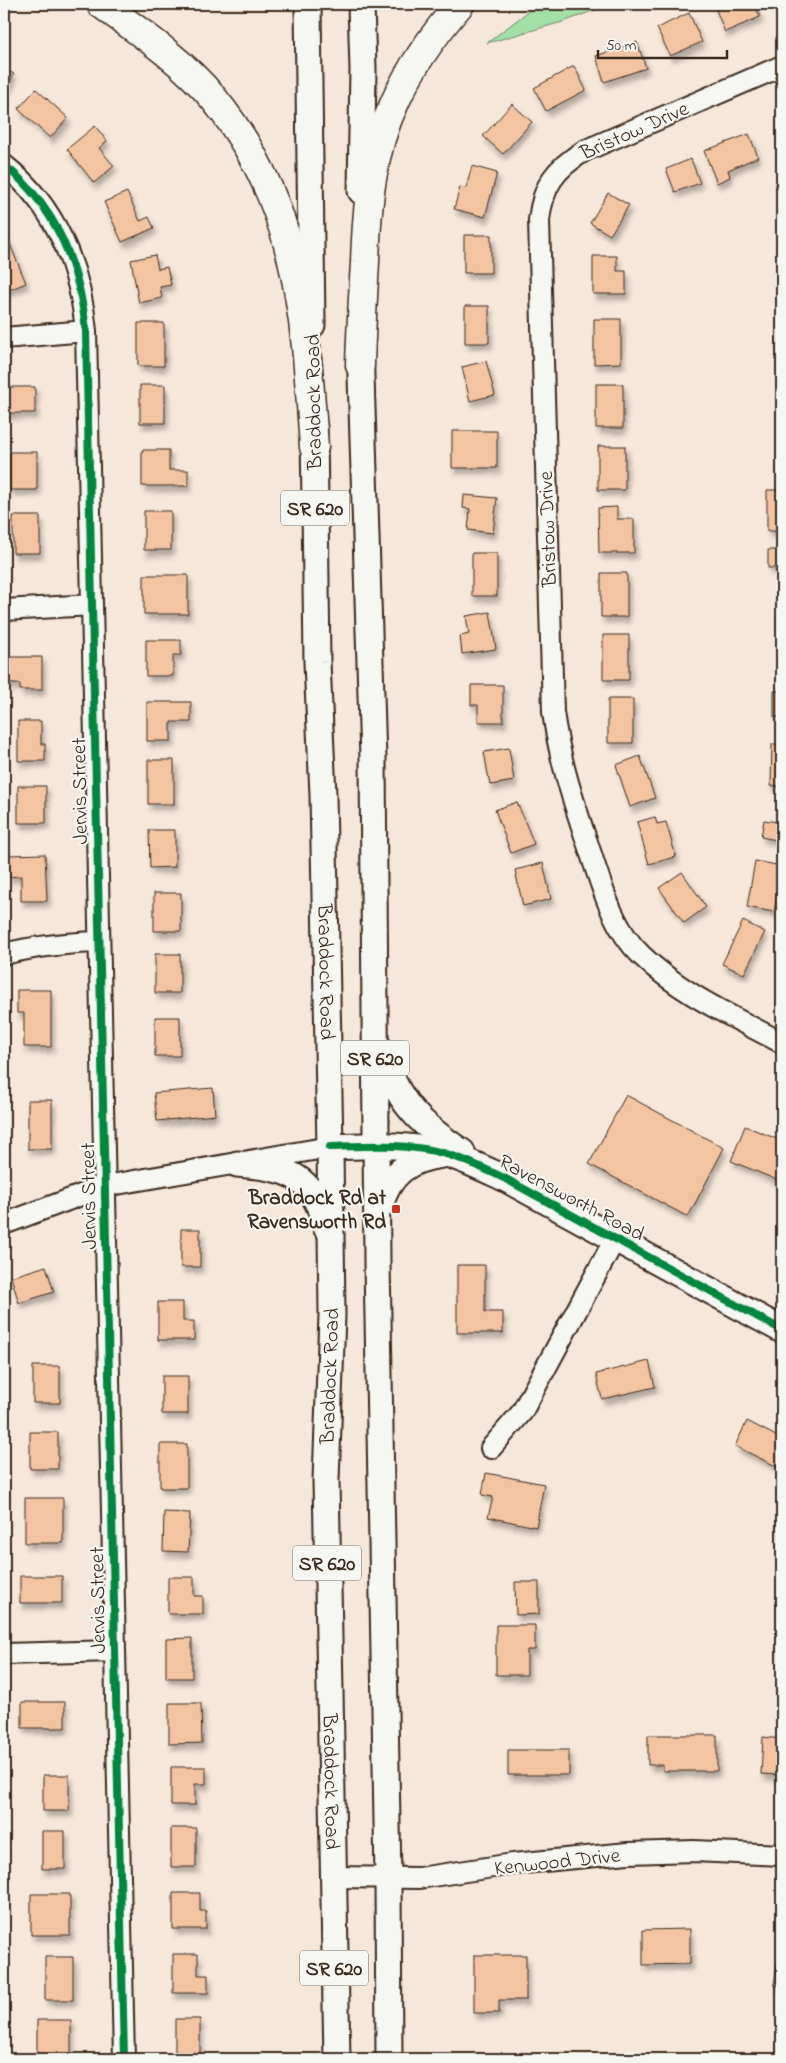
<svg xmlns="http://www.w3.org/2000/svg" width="786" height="2063" font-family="'Indie Flower',sans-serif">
<defs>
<filter id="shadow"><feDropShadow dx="3" dy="5.5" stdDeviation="2.5" flood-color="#0004"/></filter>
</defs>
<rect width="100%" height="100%" fill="#f5e7da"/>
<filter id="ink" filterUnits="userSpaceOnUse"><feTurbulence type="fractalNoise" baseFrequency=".02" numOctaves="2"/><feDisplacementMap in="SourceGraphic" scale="10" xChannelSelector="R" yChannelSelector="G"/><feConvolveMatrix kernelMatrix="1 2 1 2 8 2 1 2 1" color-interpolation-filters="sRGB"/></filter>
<g filter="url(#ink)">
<path fill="#a3e0a7" stroke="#6f8562" d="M538 4H611L566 21 487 43Z"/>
<path fill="#f2c4a2" stroke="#3b2a1e" filter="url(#shadow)" d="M717 4H754L760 17 725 32 714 5Z
M689 13 702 42 670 56 657 28Z
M637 42 646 68 604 82 596 56Z
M574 66 586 90 546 111 534 88Z
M4 69 14 74 4 94Z
M36 89 68 118 50 138 18 109Z
M512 104 532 122 503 154 483 136Z
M95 126 107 141 99 148 114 166 94 183 67 149Z
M749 134 758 157 728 170 730 177 717 183 704 151Z
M691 159 700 183 675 192 666 169Z
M472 166 497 173 485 217 454 209 460 187 466 188Z
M127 192 140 221 149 217 154 228 122 242 104 202Z
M608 193 629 205 610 235 590 223Z
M464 235H491V273H464Z
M7 237 26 283 4 292V239Z
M155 255 158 269 167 267 171 285 160 287 162 298 139 303 131 260Z
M593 256H617V271H626V294H593Z
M465 306H489V343H465Z
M594 319H621V363L594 364Z
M138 323H164V366H138Z
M486 361 495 395 470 401 462 367Z
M596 384H623V428H596Z
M140 385H165V423H140Z
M4 387H35V413H4Z
M452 431H497V468H452Z
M598 446H625V490H598Z
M142 450H169V470H188V486H142Z
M10 452H37V490H10Z
M767 490H782V531H767Z
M464 495 497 498 493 533 468 530 470 509 463 508Z
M617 507V519H634V553H599L598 508Z
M144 511H171V550H144Z
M13 516H40V553H13Z
M768 550H782V568H768Z
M472 553H497V596H472Z
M601 573H627V617H601Z
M144 575H188V614H144Z
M490 612 496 649 462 654 460 636 469 634 466 616Z
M603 635H629V680H603Z
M146 640H181V655H173V676H146Z
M4 657H42V690H20V684H4Z
M471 685H503V722H478V705H471Z
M774 691H782V717H774Z
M608 699H633V743H608Z
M147 702H191V722H171V741H147Z
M18 721H41V744H45V761H18Z
M772 744H782V786H771Z
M509 748 514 781 490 785 484 752Z
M640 756 655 798 630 807 616 765Z
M148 760H174V804H148Z
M18 786H46V823H18Z
M782 799V841L761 837 764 820 778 822Z
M517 802 534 844 511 853 495 810Z
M655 817 657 824 666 822 676 857 649 864 637 822Z
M149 830H175V867L150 868Z
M45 854 47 901H21V876L8 877V855Z
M755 861 782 866 774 912 747 907Z
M543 863 551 899 523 906 515 870Z
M682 872 706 907 684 923 659 888Z
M154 893H181V931H154Z
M743 921 765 932 744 974 722 964Z
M155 954H180V993H155Z
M17 990H51V1047H24V1013H17Z
M155 1017H180V1056H155Z
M213 1088 215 1115 157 1121 154 1093Z
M626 1095 724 1148 688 1217 589 1164Z
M28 1100H52V1149H28Z
M745 1126 782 1141V1182L731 1161Z
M181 1229H200V1267H181Z
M457 1265H485V1312H503V1333H457Z
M46 1266 54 1292 19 1303 11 1277Z
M158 1302H183V1321H194V1340H158Z
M649 1361 655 1387 602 1399 596 1374Z
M33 1366H60V1403H33Z
M162 1376H188V1414H162Z
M747 1421 782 1439V1469L735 1446Z
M30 1432H58V1469H30Z
M160 1444H187V1488H160Z
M486 1473 544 1484 536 1527 488 1517 493 1497 482 1495Z
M25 1498H63V1543H25Z
M164 1512 190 1513 188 1552 163 1551Z
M20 1576H62V1603H20Z
M168 1577H194V1596H203V1614H168Z
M515 1582H539V1614L516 1615Z
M496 1625H535V1650H527V1675H496Z
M192 1638V1678H166V1639Z
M22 1702H65V1728H22Z
M169 1703H201L202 1743 169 1744Z
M648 1735H717V1771H663V1765H648Z
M763 1737 782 1739V1775L761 1774Z
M508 1750H569V1775H508Z
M171 1767H206V1784H195V1805H171Z
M43 1775H69V1811H43Z
M171 1828H196V1867H171Z
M42 1831H65V1869H42Z
M173 1893H200V1911H206V1929H173Z
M31 1894H70V1935H31Z
M690 1929V1964L643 1965V1930Z
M782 1932V1986L774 1985Z
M173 1954H198V1975H208V1993H173Z
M474 1955H526V2000H499V2013H474Z
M45 1957H73V2000H45Z
M175 2019H200V2058H175Z
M37 2020H71V2059H37Z"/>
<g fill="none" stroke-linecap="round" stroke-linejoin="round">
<g stroke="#3b2a1e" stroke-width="24">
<path id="minor" d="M782 66 584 151C555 169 543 185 539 220L553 712C560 763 574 803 590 851 602 887 613 928 641 955 681 994 734 1017 782 1043
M4 165C56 206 80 267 86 331L124 2059
M4 338 86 331
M4 610 92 605
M4 954C36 946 67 943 99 942
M4 1224 105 1186 330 1147
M491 1448 522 1412 615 1239
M4 1654 115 1651
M332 1877 419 1878 513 1864 628 1853 694 1851 782 1855"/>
</g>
<g stroke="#3b2a1e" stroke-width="29">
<g id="major">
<path d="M308 4 312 325"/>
<path d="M361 4 363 69 361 191"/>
<path d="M360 344 373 759 377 1262 388 1878 389 2059"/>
<path id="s1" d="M314 427 317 662 323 795 330 1147 332 1315 326 1480 337 2059"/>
<path d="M383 1051C395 1101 420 1124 462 1152"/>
<path d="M330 1147C362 1146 393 1144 424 1149 452 1153 478 1166 504 1178L782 1330"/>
<path d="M237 1164C286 1168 313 1173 326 1227"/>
<path d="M380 1206C389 1174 408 1159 442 1155"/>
</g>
</g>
<g stroke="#3b2a1e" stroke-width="31">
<path id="highway" d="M101 4C140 32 183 61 214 99 300 204 305 318 314 447
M360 365C361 330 363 296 365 262 367 207 371 152 395 102 411 66 435 33 460 4"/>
</g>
<use href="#minor" stroke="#f6f6f2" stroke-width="20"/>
<use href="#major" stroke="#f6f6f2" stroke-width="25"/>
<use href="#highway" stroke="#f6f6f2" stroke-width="28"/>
<g stroke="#f6f6f2" stroke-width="11">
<path id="cycleway" d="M4 165C56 206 80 267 86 331L124 2059
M330 1147C362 1146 393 1144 424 1149 452 1153 478 1166 504 1178L782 1330"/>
</g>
<use href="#cycleway" stroke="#00873e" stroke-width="8"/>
</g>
</g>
<rect fill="#c8321e" stroke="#f6f6f2" stroke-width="2" x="391" y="1204" width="10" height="10" rx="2.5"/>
<g text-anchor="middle" stroke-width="4.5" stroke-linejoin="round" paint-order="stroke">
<g fill="#f6f6f2" stroke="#73675e" stroke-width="1">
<rect x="281" y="490.5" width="68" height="35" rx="4"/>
<rect x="341" y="1040.5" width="68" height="35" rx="4"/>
<rect x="293" y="1545.5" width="68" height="35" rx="4"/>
<rect x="300" y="1950.5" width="68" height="35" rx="4"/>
</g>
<g font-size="20" font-weight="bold" fill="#3b2a1e">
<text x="315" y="515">SR 620</text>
<text x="375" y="1065">SR 620</text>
<text x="327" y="1570">SR 620</text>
<text x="334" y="1975">SR 620</text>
</g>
<g font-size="21" fill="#3b2a1e" stroke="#f6f6f2">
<text transform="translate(634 130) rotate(-24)" y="7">Bristow Drive</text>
<text transform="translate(313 402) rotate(-91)" y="7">Braddock Road</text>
<text transform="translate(547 529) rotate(-92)" y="7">Bristow Drive</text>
<text transform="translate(79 791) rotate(-91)" y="7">Jervis Street</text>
<text dy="7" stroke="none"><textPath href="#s1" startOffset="545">Braddock Road</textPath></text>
<text transform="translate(88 1196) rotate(-91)" y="7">Jervis Street</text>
<text transform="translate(572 1197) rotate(28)" y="7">Ravensworth Road</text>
<text transform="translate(329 1376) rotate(-88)" y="7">Braddock Road</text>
<text transform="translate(97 1600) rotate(-91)" y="7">Jervis Street</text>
<text dy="7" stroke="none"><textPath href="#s1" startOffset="1355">Braddock Road</textPath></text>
<text transform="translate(557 1861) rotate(-6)" y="7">Kenwood Drive</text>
</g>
<g font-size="21" font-weight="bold" fill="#3b2a1e" stroke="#f6f6f2" text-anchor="end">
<text x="386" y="1204">Braddock Rd at<tspan x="386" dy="24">Ravensworth Rd</tspan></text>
</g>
</g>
<rect width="786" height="2063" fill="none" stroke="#f6f6f2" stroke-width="20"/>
<rect x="10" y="10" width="766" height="2043" fill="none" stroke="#3b2a1e" stroke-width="2" filter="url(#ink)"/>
<path d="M598 50v8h129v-8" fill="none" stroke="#3b2a1e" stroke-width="2.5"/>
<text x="606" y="50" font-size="15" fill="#3b2a1e" stroke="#f6f6f2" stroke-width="4" paint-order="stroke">50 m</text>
</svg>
